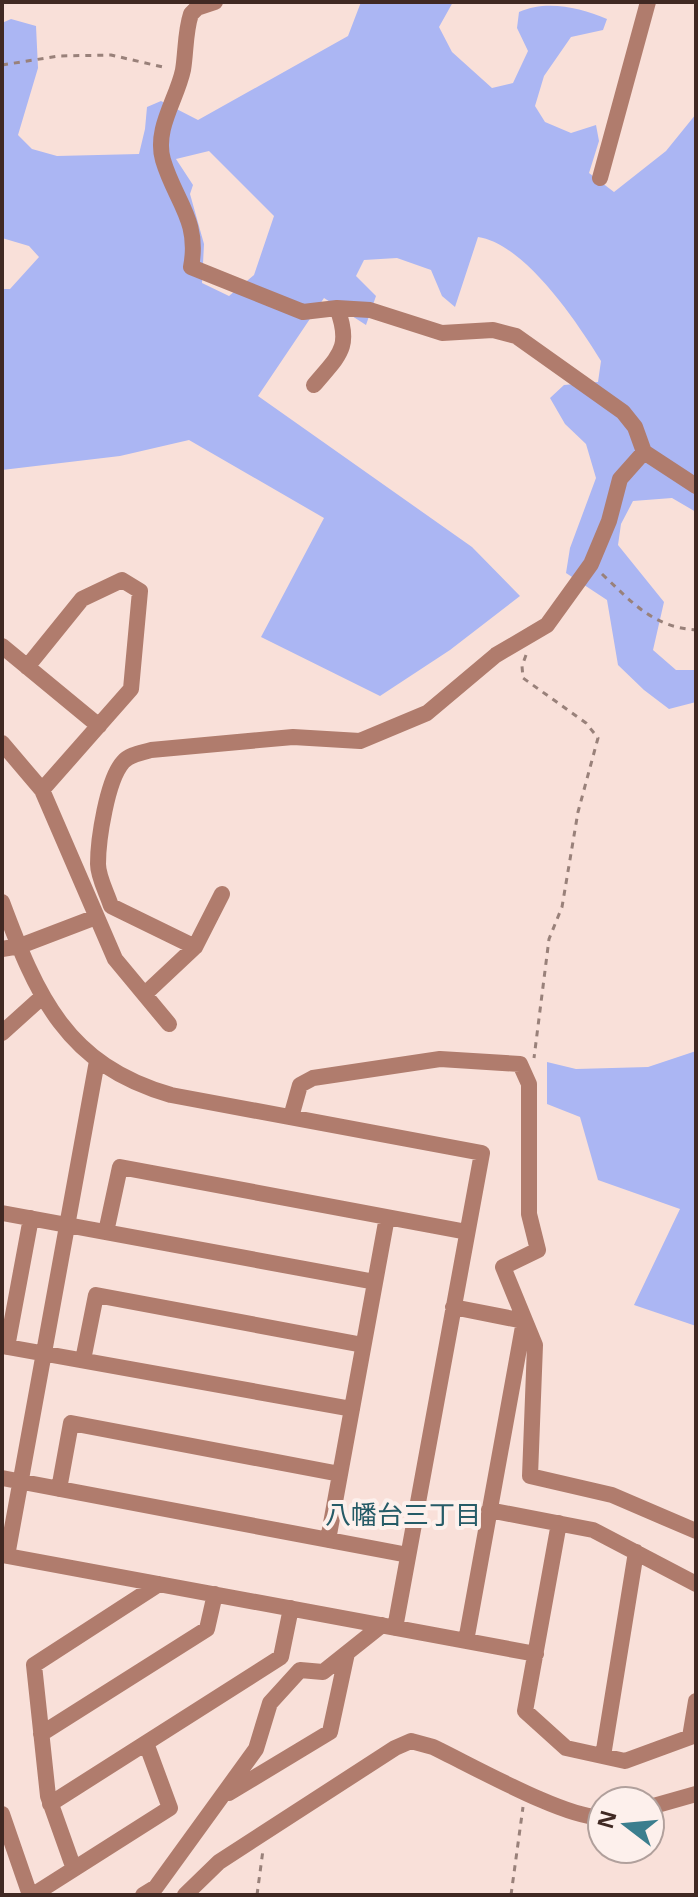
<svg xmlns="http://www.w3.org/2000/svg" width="698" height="1897" font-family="'Noto Sans','Noto Sans JP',sans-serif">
<rect width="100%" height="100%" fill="#f9e0d9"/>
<path fill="#abb6f3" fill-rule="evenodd" d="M361 2H453L439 27 452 52 492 88 513 83 528 51 517 28 519 12C546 0 579 7 607 19L603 30 571 37 544 76 535 106 545 122 571 133 596 125 599 141 589 173 614 192 666 151 696 114V512L672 498 633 501 621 524 618 545 664 602 653 650 676 670H696V702L669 709 644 690 618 665 607 600 566 573 570 548 596 478 586 444 565 424 550 398 564 385 598 382 601 361C577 322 525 244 478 237L455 307 442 296 431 270 397 258 364 260 356 276 376 296 366 325 324 298 258 396 472 547 520 596 450 650 380 696 261 637 324 518 189 440 120 456 2 470V289H10L39 257 29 246 2 238V23L11 19 36 26 38 68 18 135 32 149 57 156 139 154 145 129 147 107 161 101 198 120 348 36ZM209 151 274 216 254 275 229 296 202 283 204 244 190 194 193 185 176 159Z
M696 1051V1326L634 1305 680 1209 598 1180 580 1117 547 1104V1062L576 1069 648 1067Z"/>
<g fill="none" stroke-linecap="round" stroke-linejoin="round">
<path stroke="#99817a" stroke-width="3" stroke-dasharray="6 6" stroke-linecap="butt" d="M2 65 59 56 111 55 167 68
M602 574C632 602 652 627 696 630
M526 655 522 666 523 678 586 723 598 738 578 812 562 907 549 939 534 1058
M257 1895 263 1850
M511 1895 523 1807"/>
<path stroke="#b07c6d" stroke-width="16" d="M215 2 197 8 191 14C185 32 186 52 183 70 177 99 154 129 163 160 175 201 200 220 191 267L303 312 337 308 370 310 442 333 493 330 516 336 623 412 635 427 644 452 696 486
M600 178 648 2
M314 385C339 355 352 348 337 308
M2 646 99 726
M27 667 82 599 122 580 140 591 131 689 42 790
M2 743 42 790 115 959 169 1024
M2 902C37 996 66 1065 171 1095L482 1153 395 1628
M195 947 111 906C107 893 98 877 98 864 98 840 107 780 123 762 130 754 142 753 151 750L293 737 360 741 427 713 496 655 547 625 591 564 609 521 620 479 644 452
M2 949 20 946 96 917
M146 993 195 947 222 894
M2 1033 42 997
M291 1117 300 1085 313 1078 440 1059 520 1064 529 1084V1214L538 1250 503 1267 535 1345 530 1476 612 1495 696 1531
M2 1213 375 1282
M106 1232 120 1167 467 1232
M453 1307 524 1321
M2 1346 352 1409
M7 1347 31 1218
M83 1360 96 1295 363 1345
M2 1478 408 1555
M59 1489 71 1423 340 1474
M489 1510 593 1530 696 1584
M559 1523 525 1711 566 1748 625 1761 696 1735
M328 1540 387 1217
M2 1555 536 1654
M7 1556 97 1061
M466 1641 524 1321
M41 1734 207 1629 215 1594
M690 1737 696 1701
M603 1756 636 1552
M229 1793 330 1732 347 1653
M50 1804 281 1657 291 1608
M650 1807 696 1794
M2 1814 30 1895
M74 1869 48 1796 34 1665 159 1584
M33 1895 170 1808 146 1743
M143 1895 156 1887 256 1749 270 1703 300 1670 323 1672 382 1625
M185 1895 219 1862 395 1748 411 1741 433 1747C469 1764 568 1820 602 1817"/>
</g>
<g text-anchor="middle" stroke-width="8" stroke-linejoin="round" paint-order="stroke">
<g font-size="26" fill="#255b67" stroke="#fdf0ec">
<text x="403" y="1524">八幡台三丁目</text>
</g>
</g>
<rect width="698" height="1897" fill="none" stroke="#402923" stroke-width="8"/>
<g transform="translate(626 1825) rotate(286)"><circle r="38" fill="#fdf0ec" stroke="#b1a09c" stroke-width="2"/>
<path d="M0-6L14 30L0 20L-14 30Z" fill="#3b7e8e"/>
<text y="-12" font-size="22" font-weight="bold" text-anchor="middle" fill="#402923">N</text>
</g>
</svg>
